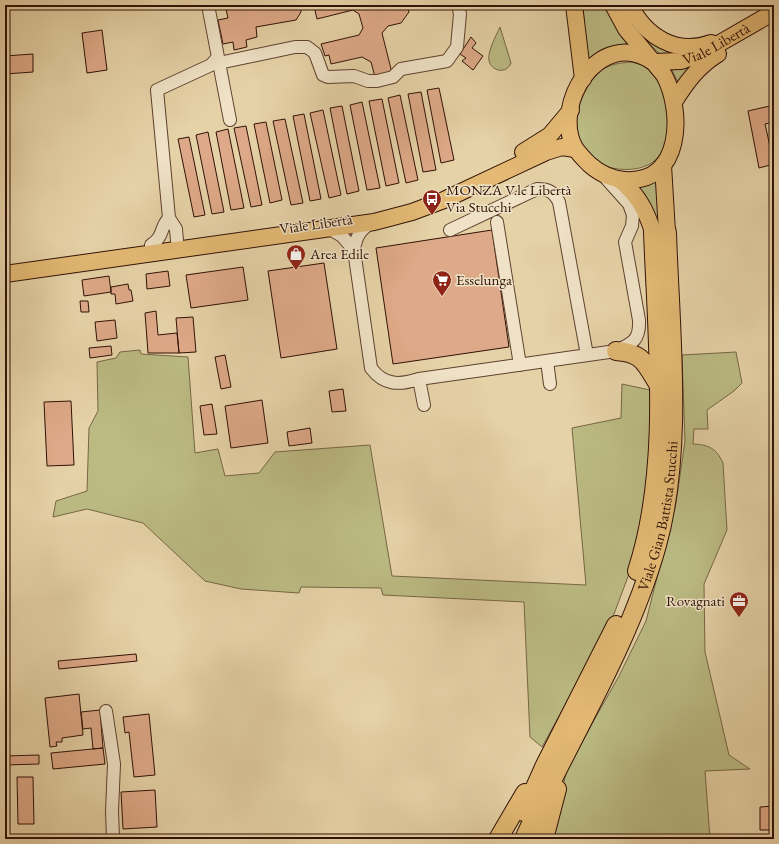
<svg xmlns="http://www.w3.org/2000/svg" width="779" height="844" font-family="'EB Garamond',serif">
<rect width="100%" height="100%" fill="#e6d2a7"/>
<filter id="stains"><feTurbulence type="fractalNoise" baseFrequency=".005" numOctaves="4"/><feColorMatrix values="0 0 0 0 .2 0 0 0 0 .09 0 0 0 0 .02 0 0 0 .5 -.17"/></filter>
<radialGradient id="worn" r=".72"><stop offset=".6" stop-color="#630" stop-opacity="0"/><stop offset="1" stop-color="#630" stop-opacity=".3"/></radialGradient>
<path fill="#bbba83" stroke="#766644" d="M583 5H608L632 47C611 45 603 45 587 61Z
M631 21 679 55H661L640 35Z
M500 27 511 63C507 74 492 72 489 61 487 52 496 36 500 27Z
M696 61 678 83 672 70Z
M630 62C635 63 641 64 645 67 669 83 675 128 661 153 649 174 613 173 595 161 588 156 584 149 580 142 569 121 584 84 602 70 611 64 620 63 630 62Z
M658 177 660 228 649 202 635 185Z
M140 350 141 354 188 357 195 453 218 449 225 476 259 473 275 452 370 445 392 576 586 585 572 428 621 418 622 384 650 390 651 439 641 527 629 574 611 622 542 747 530 737 524 602 383 595 381 588 301 587 299 593 241 589 205 581 143 523 87 509 53 517 56 501 87 491 89 428 98 411 97 362 116 358 120 352Z
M736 352 742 383 734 391 707 410 708 429H694L693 444C709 445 716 448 723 463L727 530 704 584 705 652 729 755 750 769 705 771 710 839H552L567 768 619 676 646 621 676 503 685 441 682 355Z"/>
<path fill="#dea988" stroke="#301105" d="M225 5H290V9L300 7 301 12 296 20 256 27 257 37 246 40 247 47 234 50 233 42 223 44 218 20 228 18Z
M407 5 409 12 401 23 388 26 382 33 392 73 375 77 371 62 362 57 331 64 329 55 325 56 321 44 359 35 363 28 359 14 353 10 317 19 314 6Z
M102 30 107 70 87 73 82 33Z
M471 37 476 43 472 48 483 56 473 70 462 61 466 58 460 54Z
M33 54V72L5 74V56Z
M439 88 454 160 441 163 427 90Z
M421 92 436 170 423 172 408 94Z
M400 95 418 180 406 183 388 98Z
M382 99 399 183 386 186 369 101Z
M362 102 380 188 367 190 350 105Z
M774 105V122L765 124 771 151 774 150V164L759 168 748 111Z
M342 106 359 191 347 194 330 108Z
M323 110 341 195 329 198 310 113Z
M304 114 321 199 310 201 293 116Z
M285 119 303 203 291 205 273 121Z
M266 122 282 200 270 203 254 124Z
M246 126 262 205 251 207 234 128Z
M228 129 244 208 231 210 216 132Z
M208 132 224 212 212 214 196 135Z
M189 137 205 215 194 217 178 139Z
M492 230 509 347 393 364 376 248Z
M324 263 337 349 281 358 268 271Z
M243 267 248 300 191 308 186 275Z
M168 271 170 286 147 289 146 274Z
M109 276 111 292 84 296 82 280Z
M128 284 129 290H131L133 301 116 304 115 294H111V287Z
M80 301H88L89 312H81Z
M156 311 158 335 177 333 179 353H148L145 313Z
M193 317 196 352 179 353 176 318Z
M115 320 117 338 97 341 95 322Z
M111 346 112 355 90 358 89 348Z
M225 355 231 387 221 389 215 357Z
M343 389 346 411 332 412 329 391Z
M262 400 268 443 231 448 225 406Z
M71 401 74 465 47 466 44 402Z
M212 404 217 434 204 435 200 406Z
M310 428 312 443 289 446 287 432Z
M774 484V491L770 488Z
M136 654 137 661 59 669 58 661Z
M79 694 83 735 62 738V742H56L57 746 50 747 45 698Z
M100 710 103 748 93 749 91 728 83 729 81 712Z
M149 714 155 775 134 777 129 732 125 733 123 717Z
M103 748 105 764 53 769 51 753Z
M39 755V764L5 765V756Z
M17 777H33L34 824H18Z
M155 790 157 827 123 829 121 792Z
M774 806V830H760V807Z"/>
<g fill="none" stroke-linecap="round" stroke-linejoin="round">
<g stroke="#5e412e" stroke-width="14">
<path id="minor" d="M208 5 230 120
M219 63 295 47H307L315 53 323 75 328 77 354 76 368 81H377L393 77 401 69 447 61 457 47 460 14 458 5
M169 218 157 90 211 65 218 57
M169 218 176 229 177 241
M497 222 520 365
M372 223C360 229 356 237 354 250L371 368C384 386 400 385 419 379L616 351C633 343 640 340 639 320L625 242 632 226 633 215 629 204 603 175
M330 229 342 236 354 250
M450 230 537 189C548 189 553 191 559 202L587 355
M151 245C164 237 160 227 169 218
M547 361 550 384
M419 379 424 405
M106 711 114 764 112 811 113 839"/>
</g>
<g stroke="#301105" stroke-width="18">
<g id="major">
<path d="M574 5 583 79"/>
<path d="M613 5 626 29 664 75C684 112 682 184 625 180 612 179 599 173 589 164 584 159 579 154 575 148 551 106 599 25 653 62"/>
<path d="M630 5C645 36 676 56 711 43"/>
<path id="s1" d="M653 62 681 61 701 54 774 12"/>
<path d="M674 102C686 83 698 66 718 54"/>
<path d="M523 152 550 135 571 110"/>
<path d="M663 165 667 232"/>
<path d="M620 180C638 195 646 210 653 232"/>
<path d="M5 274 374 222 412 212 444 200 546 152 562 147 575 149"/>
</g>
</g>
<g stroke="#301105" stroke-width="20">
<g id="highway">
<path d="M616 351C643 353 645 363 658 384"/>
<path d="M637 571C671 467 657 341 653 232"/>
<path d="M524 812 545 765 616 625"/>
<path d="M498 839 525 793"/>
<path id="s2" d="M524 839C568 741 628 649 657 545 684 449 670 331 667 232"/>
<path d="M544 839 557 789"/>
</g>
</g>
<use href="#minor" stroke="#efe2c6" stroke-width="12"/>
<use href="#major" stroke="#e3b974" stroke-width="16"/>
<use href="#highway" stroke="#e3b974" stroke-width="18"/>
</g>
<defs>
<g id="bus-pin" transform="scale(1)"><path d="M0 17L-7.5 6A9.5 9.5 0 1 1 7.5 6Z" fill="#8f2418" stroke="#efe2c6"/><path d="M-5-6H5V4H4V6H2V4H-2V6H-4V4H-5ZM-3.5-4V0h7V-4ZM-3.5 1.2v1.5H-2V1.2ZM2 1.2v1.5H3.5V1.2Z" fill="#fff"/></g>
<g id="shop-pin" transform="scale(1)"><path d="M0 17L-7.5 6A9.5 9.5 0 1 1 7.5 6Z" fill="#8f2418" stroke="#efe2c6"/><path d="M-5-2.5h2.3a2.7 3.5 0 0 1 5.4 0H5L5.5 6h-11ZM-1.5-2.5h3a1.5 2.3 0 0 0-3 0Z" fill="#fff"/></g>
<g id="supermarket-pin" transform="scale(1)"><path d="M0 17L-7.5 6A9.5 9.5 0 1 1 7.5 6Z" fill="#8f2418" stroke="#efe2c6"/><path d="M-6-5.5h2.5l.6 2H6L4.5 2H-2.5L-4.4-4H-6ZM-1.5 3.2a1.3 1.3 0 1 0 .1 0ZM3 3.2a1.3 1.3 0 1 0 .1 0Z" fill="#fff"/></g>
<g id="office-pin" transform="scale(1)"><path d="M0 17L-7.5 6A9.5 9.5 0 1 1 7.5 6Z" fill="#8f2418" stroke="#efe2c6"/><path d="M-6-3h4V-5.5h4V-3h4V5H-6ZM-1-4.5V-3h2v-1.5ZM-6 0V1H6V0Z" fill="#fff"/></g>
</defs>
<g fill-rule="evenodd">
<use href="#bus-pin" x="432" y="199"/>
<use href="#shop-pin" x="296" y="254"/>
<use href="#supermarket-pin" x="442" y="280"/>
<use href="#office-pin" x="739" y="601"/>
</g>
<g text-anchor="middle" stroke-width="3" stroke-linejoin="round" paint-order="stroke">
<g font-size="15" fill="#301105" stroke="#efe2c6">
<text dy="5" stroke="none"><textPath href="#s1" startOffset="67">Viale Libertà</textPath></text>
<text transform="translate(316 224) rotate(-8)" y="5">Viale Libertà</text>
<text dy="5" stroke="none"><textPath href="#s2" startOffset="352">Viale Gian Battista Stucchi</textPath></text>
</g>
<g font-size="15" fill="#301105" stroke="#efe2c6" text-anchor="start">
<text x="446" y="195">MONZA V.le Libertà<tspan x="446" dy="17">Via Stucchi</tspan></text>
<text x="310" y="259">Area Edile</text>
<text x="456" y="285">Esselunga</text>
<text x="725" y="606" text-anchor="end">Rovagnati</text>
</g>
</g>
<rect width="779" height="844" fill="none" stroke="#e6d2a7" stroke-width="20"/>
<rect x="6" y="6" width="767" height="832" fill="none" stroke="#301105" stroke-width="2"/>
<rect x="10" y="10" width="759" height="824" fill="none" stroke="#301105"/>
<rect width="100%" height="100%" filter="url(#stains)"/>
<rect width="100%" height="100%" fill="url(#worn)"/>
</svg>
